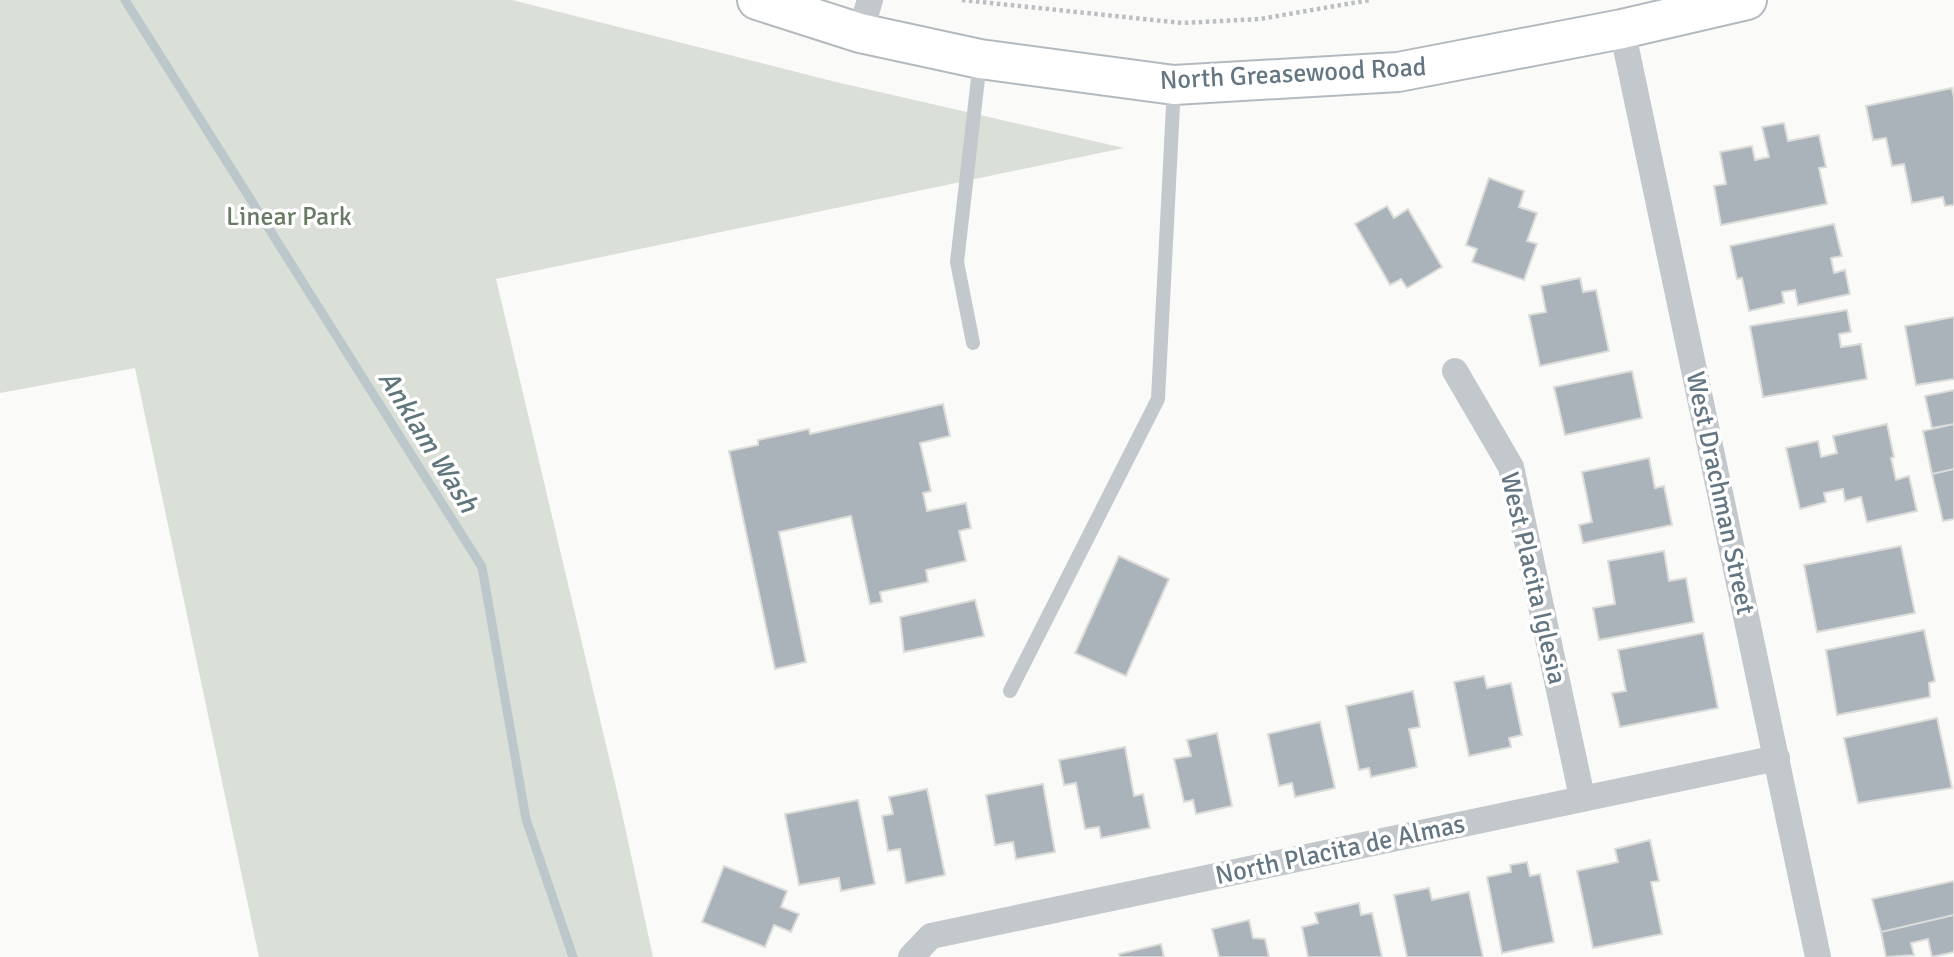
<svg xmlns="http://www.w3.org/2000/svg" width="1954" height="957" font-family="Signika,sans-serif">
<rect width="100%" height="100%" fill="#fafaf8"/>
<path fill="#dadfd7" d="M0 0H512L836 82 1124 148 496 279 620 804 653 957H259L135 368 0 393Z"/>
<g fill="none" stroke-linecap="round" stroke-linejoin="round">
<path stroke="#bbc7cb" stroke-width="9" d="M125 0 482 567 526 819 573 957"/>
</g>
<path fill="#aab3b9" stroke="#dcdcda" stroke-width="2" d="M1952 88 1954 98V205L1945 206 1943 197 1912 203 1904 164 1892 166 1886 138 1873 140 1866 106Z
M1784 123 1788 141 1819 135 1826 167 1819 168 1827 204 1721 225 1714 186 1726 184 1720 152 1752 146 1755 160 1769 157 1762 127Z
M1489 178 1524 191 1519 207 1537 213 1527 241 1537 244 1524 280 1472 262 1477 249 1466 245Z
M1387 206 1394 218 1408 209 1442 267 1407 288 1401 279 1390 285 1355 224Z
M1834 224 1842 256 1831 258 1834 273 1845 270 1850 294 1798 305 1795 290 1782 292 1784 303 1749 311 1742 278 1737 279 1730 246Z
M1580 278 1583 292 1596 290 1609 351 1540 366 1529 315 1546 312 1541 286Z
M1847 310 1851 332 1839 334 1841 347 1861 344 1867 379 1763 397 1750 326Z
M1954 317V379L1916 385 1905 326Z
M1632 371 1642 418 1565 435 1554 387Z
M1954 390V424L1932 428 1925 396Z
M943 404 950 436 920 443 931 491 923 493 927 511 966 503 971 528 959 531 966 561 926 570 928 582 880 592 882 602 870 604 851 516 779 532 806 662 775 669 729 451 758 445V440L809 429 810 434Z
M1887 424 1894 457 1891 458 1896 480 1909 476 1917 511 1867 522 1861 497 1845 501 1843 489 1824 493 1826 502 1800 509 1786 448 1818 441 1821 457 1837 453 1833 436Z
M1954 424V469L1932 474 1923 431Z
M1649 458 1655 488 1664 486 1672 525 1583 543 1579 525 1592 522 1582 472Z
M1954 469V519L1943 521 1932 474Z
M1901 546 1915 613 1817 632 1804 565Z
M1664 551 1669 581 1686 578 1694 622 1599 640 1593 608 1615 604 1608 561Z
M1119 556 1169 579 1126 676 1075 653Z
M975 600 984 636 904 652 900 617Z
M1924 630 1935 681 1929 683 1930 697 1837 715 1826 650Z
M1703 633 1718 708 1620 727 1612 693 1626 691 1618 650Z
M1484 676 1487 688 1511 683 1522 735 1509 738 1511 747 1469 756 1454 682Z
M1413 691 1420 727 1409 729 1417 767 1371 777 1369 768 1359 770 1346 706Z
M1937 718 1952 788 1858 803 1844 738Z
M1320 722 1335 788 1295 797 1292 783 1279 786 1268 734Z
M1217 733 1232 806 1196 814 1193 800 1184 802 1174 759 1191 756 1187 740Z
M1125 747 1134 796 1143 794 1150 828 1101 838 1099 827 1085 829 1076 783 1064 785 1059 760Z
M1043 784 1055 852 1016 859 1013 842 995 845 986 795Z
M927 789 945 875 906 883 900 849 888 851 882 816 893 814 889 797Z
M858 800 875 884 841 891 839 878 799 885 785 814Z
M1650 840 1659 881 1651 882 1662 934 1593 948 1577 871 1618 862 1615 849Z
M1527 862 1530 876 1540 874 1554 942 1502 953 1487 877 1511 872 1510 865Z
M724 866 787 891 781 907 799 914 791 932 774 925 765 947 702 922Z
M1954 881V915L1881 932 1872 899Z
M1429 888 1432 900 1469 892 1483 957H1407L1394 895Z
M1359 903 1361 915 1372 913 1382 957H1308L1302 927 1318 923 1315 913Z
M1954 915V952L1932 957 1928 939 1911 943 1914 955 1886 957 1881 932Z
M1249 920 1253 938 1265 939 1269 957H1219L1212 929Z
M1161 944 1164 957H1120L1119 954Z"/>
<g fill="none" stroke-linecap="round" stroke-linejoin="round">
<g stroke="#b3babf" stroke-width="42">
<path id="secondary" d="M757 0 860 33 980 59 1174 85 1398 72 1622 29 1747 0"/>
</g>
<path stroke="#bbbfc2" stroke-width="4.5" stroke-dasharray="3.5 3.5" stroke-linecap="butt" d="M962 0 1182 23 1260 19 1370 0"/>
<path stroke="#c3c8cc" stroke-width="14" d="M973 343 957 262 980 61
M1010 691 1158 399 1174 86"/>
<path stroke="#c3c8cc" stroke-width="26" d="M1622 29 1818 957
M860 33 870 0
M1455 371 1511 467 1582 797
M911 957 931 936 1777 758"/>
<use href="#secondary" stroke="#fff" stroke-width="38"/>
</g>
<g text-anchor="middle" stroke-width="7" stroke-linejoin="round" paint-order="stroke">
<g font-size="26" fill="#657683" stroke="#fff">
<text transform="translate(1293 73) rotate(-3)" y="9">North Greasewood Road</text>
<text transform="translate(1721 493) rotate(78)" y="9">West Drachman Street</text>
<text transform="translate(1534 578) rotate(77)" y="9">West Placita Iglesia</text>
<text transform="translate(1340 849) rotate(-12)" y="9">North Placita de Almas</text>
</g>
<g font-size="26" fill="#687a64" stroke="#fff">
<text x="289" y="225">Linear Park</text>
</g>
<g font-size="28" font-style="italic" fill="#60757c" stroke="#fff">
<text transform="translate(429 441) rotate(58)" y="10">Anklam Wash</text>
</g>
</g>
</svg>
